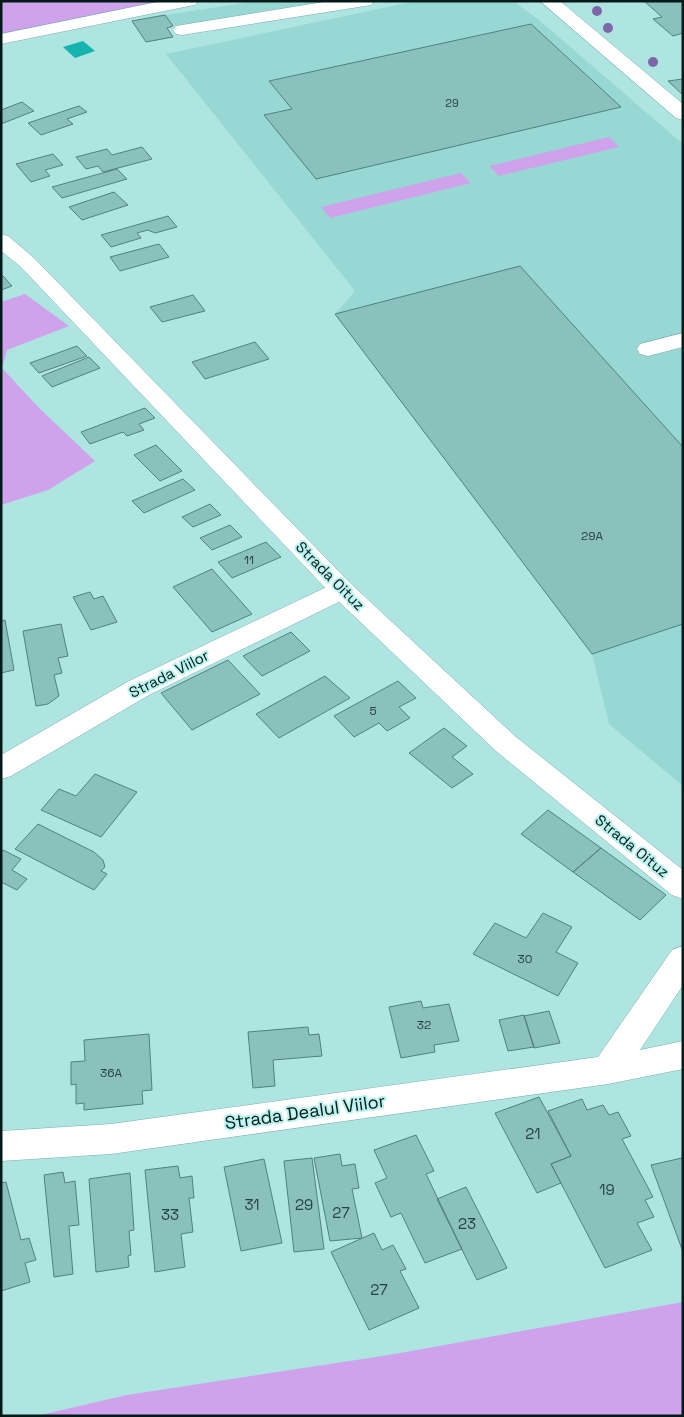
<svg xmlns="http://www.w3.org/2000/svg" width="684" height="1417" font-family="'Space Grotesk',sans-serif">
<rect width="100%" height="100%" fill="#aee5e1"/>
<path fill="#98d8d4" d="M257 1H338L173 26 165 15Z
M416 1H513L539 20 683 144V786L609 724 592 654 335 314 355 291 166 54Z"/>
<path fill="#cfa2ec" d="M1 1H163L1 35Z
M609 137 619 147 499 176 489 166Z
M461 173 471 183 330 218 321 207Z
M25 294 69 326 7 350 2 368 38 407 95 461 48 490 1 505V302Z
M683 1302V1416H36L127 1395 389 1355Z"/>
<path fill="#16b4af" d="M83 41 95 51 75 58 63 47Z"/>
<path fill="#8bc1bd" stroke="#4e827f" d="M644 1H683V33L673 36 653 19 662 17Z
M165 15 173 26 167 28 173 37 146 42 132 21Z
M531 24 621 107 316 179 264 115 292 109 269 81Z
M683 79V95L668 81Z
M22 102 34 111 1 124V110Z
M79 106 87 112 67 119 73 124 41 135 28 123Z
M142 147 152 159 103 172 98 166 86 169 76 157 107 149 112 155Z
M53 154 63 165 45 170 50 176 31 182 16 164Z
M117 169 127 179 62 198 52 187Z
M114 192 128 205 82 220 69 207Z
M168 216 177 227 155 233 148 230 137 233 141 238 111 247 101 235Z
M159 244 169 257 120 271 110 257Z
M520 266 683 447V624L592 654 335 314Z
M1 276H3L12 286 1 290Z
M193 295 205 311 162 322 150 307Z
M255 342 269 359 205 379 192 362Z
M77 346 87 356 39 373 30 363Z
M89 357 100 368 52 387 42 376Z
M145 408 155 418 139 424 144 430 127 436 123 432 90 444 81 432Z
M156 445 182 471 160 481 134 455Z
M183 479 195 490 144 513 132 501Z
M210 504 221 515 193 527 182 517Z
M230 525 242 537 212 550 200 538Z
M266 542 281 557 232 578 218 562Z
M212 569 252 614 212 632 173 587Z
M90 592 94 599 103 596 117 622 91 630 73 597Z
M5 620 14 670 1 673V621Z
M61 624 68 656 58 658 62 673 54 675 59 696 48 704 36 706 23 631Z
M291 632 310 651 262 676 243 656Z
M228 660 260 694 192 730 161 693Z
M325 676 350 698 279 738 256 714Z
M398 681 416 698 399 707 410 718 387 731 379 723 354 737 334 716Z
M444 728 467 746 452 757 473 774 452 788 409 753Z
M95 774 137 792 101 837 41 810 59 789 76 796Z
M548 810 601 848 573 872 521 834Z
M38 824 94 852 103 860 105 867 101 871 107 874 94 890 15 849Z
M601 848 666 895 640 920 573 872Z
M3 850 21 859 12 870 27 879 17 890 1 882V852Z
M543 913 572 927 556 952 578 963 558 996 473 954 495 923 526 938Z
M421 1001 423 1008 449 1004 459 1041 434 1045 435 1052 401 1058 389 1007Z
M549 1011 560 1043 534 1048 524 1016Z
M524 1015 534 1047 508 1051 499 1020Z
M308 1027 309 1035 319 1034 322 1056 273 1060 275 1086 253 1088 248 1032Z
M149 1034 152 1090 142 1091 143 1104 84 1110V1103L76 1104V1084L71 1085V1062L85 1061 84 1040Z
M539 1097 571 1156 551 1164 561 1183 537 1193 495 1113Z
M582 1099 587 1110 603 1105 609 1115 618 1112 631 1136 622 1139 653 1197 645 1200 654 1217 637 1223 652 1250 605 1268 551 1164 571 1156 548 1111Z
M416 1135 434 1171 426 1174 462 1249 425 1263 401 1213 391 1217 375 1183 387 1178 374 1150Z
M340 1154 342 1166 355 1164 359 1188 352 1189 362 1238 330 1241 314 1158Z
M312 1158 324 1249 294 1252 284 1161Z
M682 1158H683V1252L651 1165Z
M264 1159 282 1243 241 1251 224 1167Z
M178 1166 180 1178 192 1176 194 1198H189L193 1232 181 1234 185 1267 155 1272 145 1170Z
M63 1172 65 1183 75 1181 79 1225 69 1226 73 1274 54 1277 44 1175Z
M130 1173 134 1230 129 1231 131 1255 128 1256 129 1267 96 1272 89 1179Z
M6 1182 21 1240 29 1238 36 1260 25 1263 30 1282 1 1291V1183Z
M466 1187 507 1268 477 1280 437 1199Z
M374 1233 382 1250 393 1245 406 1269 400 1271 419 1308 369 1330 331 1252Z"/>
<g fill="none" stroke-linecap="round" stroke-linejoin="round">
<g stroke="#78aeab" stroke-width="1">
<path id="minor" d="M162 1H198L195 5 189 6 1 44V34Z
M330 1H374L371 5 365 6 182 35 176 34 173 30 176 26 182 25Z
M540 1H560L683 104V120L676 118Z
M683 333V347L648 356 640 354 637 349 640 344Z
M342 581 351 584 355 590 351 596 149 695 11 776 1 779V755L129 681 333 584Z
M683 946V985L640 1050 683 1041V1069L608 1084 111 1154 1 1161V1131L111 1124 598 1057 672 950Z"/>
</g>
<g stroke="#78aeab" stroke-width="1">
<path id="major" d="M1 234 8 236 34 258 351 584 516 737 683 870V899L672 895 496 751 333 596 20 266 1 251Z"/>
</g>
<use href="#minor" fill="#fff" fill-rule="evenodd"/>
<use href="#major" fill="#fff" fill-rule="evenodd"/>
</g>
<g fill="#7e67a8">
<circle cx="597" cy="11" r="5"/>
<circle cx="608" cy="28" r="5"/>
<circle cx="653" cy="62" r="5"/>
</g>
<g text-anchor="middle" stroke-width="4" stroke-linejoin="round" paint-order="stroke">
<g font-size="11" fill="#264442">
<text x="452" y="107">29</text>
</g>
<g font-size="12" fill="#264442">
<text x="592" y="540">29A</text>
<text x="249" y="564">11</text>
<text x="373" y="715">5</text>
<text x="525" y="963">30</text>
<text x="424" y="1029">32</text>
<text x="111" y="1077">36A</text>
</g>
<g font-size="15" fill="#041a19" stroke="#baf2ee">
<text transform="translate(330 576) rotate(45)" y="5">Strada Oituz</text>
<text transform="translate(169 674) rotate(-27)" y="5">Strada Viilor</text>
<text transform="translate(632 846) rotate(39)" y="5">Strada Oituz</text>
</g>
<g font-size="15" fill="#264442">
<text x="533" y="1139">21</text>
<text x="607" y="1195">19</text>
<text x="252" y="1210">31</text>
<text x="304" y="1210">29</text>
<text x="341" y="1218">27</text>
<text x="170" y="1220">33</text>
<text x="467" y="1229">23</text>
<text x="379" y="1295">27</text>
</g>
<g font-size="18" fill="#041a19" stroke="#baf2ee">
<text transform="translate(305 1112) rotate(-8)" y="6">Strada Dealul Viilor</text>
</g>
</g>
<rect width="684" height="1417" fill="none" stroke="#041a19" stroke-width="5"/>
</svg>
